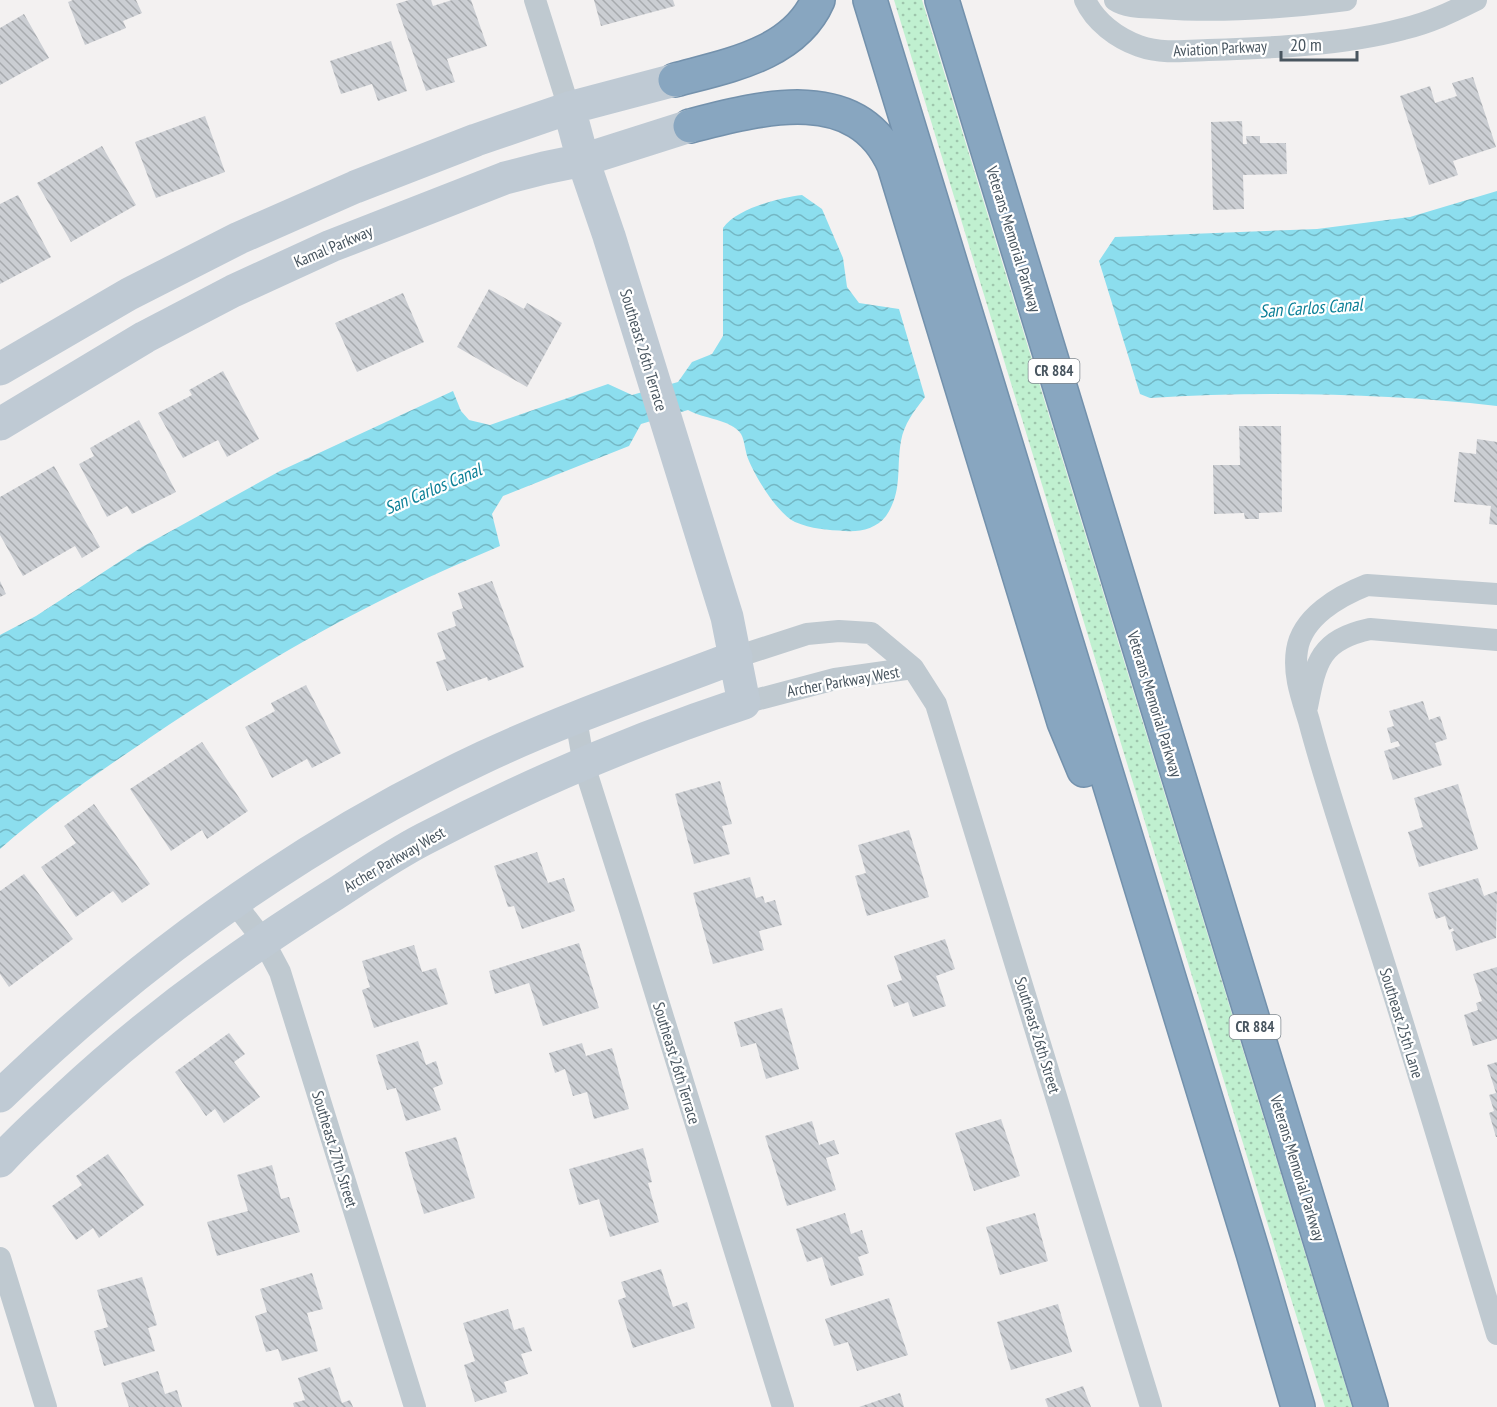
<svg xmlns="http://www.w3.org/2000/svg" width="1497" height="1407" font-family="'PT Sans Narrow',sans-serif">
<defs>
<pattern id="grass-dots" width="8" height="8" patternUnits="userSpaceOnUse" patternTransform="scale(1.5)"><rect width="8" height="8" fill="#c0f0d0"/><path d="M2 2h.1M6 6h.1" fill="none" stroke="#9ec5ac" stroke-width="1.8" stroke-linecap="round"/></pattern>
<pattern id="water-waves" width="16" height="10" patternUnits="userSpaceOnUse" patternTransform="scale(1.5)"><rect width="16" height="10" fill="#8cdeee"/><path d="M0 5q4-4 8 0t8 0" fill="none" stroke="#74b7c4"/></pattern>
<pattern id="building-back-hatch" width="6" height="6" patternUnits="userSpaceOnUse" patternTransform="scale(1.5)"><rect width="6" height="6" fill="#cbced3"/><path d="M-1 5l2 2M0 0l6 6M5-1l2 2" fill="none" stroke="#a7aaae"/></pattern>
</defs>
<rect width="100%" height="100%" fill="#f3f1f1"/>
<path fill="url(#grass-dots)" d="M894 0H922L1352 1407H1325L1275 1248Z"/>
<path fill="url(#water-waves)" d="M1497 191V406C1382 393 1265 391 1150 398L1140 394 1099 261 1115 237 1317 229 1410 217Z
M802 195 822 209 843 258 847 287 859 303 899 309 925 397C914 411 904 424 901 441 896 469 903 491 886 516 876 529 860 532 845 531 828 530 811 529 795 522 778 514 756 478 749 461 745 453 745 441 741 434 731 419 703 419 688 410L641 424 629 446 503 496 492 514 500 546C465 561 430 576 396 593 307 636 223 688 142 743 93 776 44 810 0 849V635L36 616 142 547 280 471 453 391 461 411 469 420 490 425 608 384 632 395 678 382 692 362 712 354 723 336V228C737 208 779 198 802 195Z"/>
<path fill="url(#building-back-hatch)" d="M73 0H136L142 13 123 21 126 28 85 45 68 2Z
M409 0H431L433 6 452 0H471L487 46 447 59 455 82 426 91 396 4Z
M594 0H673L675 6 601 26Z
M24 14 49 58 0 85V28Z
M391 41 407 91 378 101 372 84 341 94 330 61Z
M1473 77 1496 147 1453 161 1458 175 1429 185 1400 96 1430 86 1435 103 1457 96 1452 83Z
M205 116 225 172 156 198 135 142Z
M1242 121 1243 144H1247L1246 136H1260V143H1286L1287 174 1243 175 1244 209 1213 210 1211 122Z
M102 146 136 205 71 242 37 183Z
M18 195 51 257 0 284V204Z
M489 289 524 309 527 303 562 323 527 387 457 347Z
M403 293 424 342 357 372 335 323Z
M223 371 259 439 227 457 218 440 183 458 158 413 192 395 189 390Z
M139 420 176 492 132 514 127 506 107 517 79 464 94 456 90 448Z
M1239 426H1281L1282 512 1259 513V519H1245L1244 513 1214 514 1213 465H1240Z
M1477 439 1497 442V525L1489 524 1491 506 1454 502 1459 452 1476 454Z
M54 466 100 547 82 558 75 546 23 576 0 535V497Z
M0 581 6 594 0 597Z
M492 581 524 667 488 681 487 677 447 691 436 662 446 659 437 633 456 626 452 612 463 608 458 593Z
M306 685 341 753 312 768 307 759 272 778 245 727 275 711 271 703Z
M1423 701 1429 720 1440 716 1447 739 1435 743 1442 765 1393 780 1384 751 1400 746 1398 741 1391 743 1387 728 1394 726 1389 711Z
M202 742 248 811 207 839 202 830 171 851 130 789Z
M720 781 732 824 722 826 730 854 694 864 675 794Z
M1458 784 1478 849 1419 867 1408 832 1423 827 1414 798Z
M94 804 150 884 122 903 113 891 76 917 41 867 76 843 64 826Z
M909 830 929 897 867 916 855 876 866 873 858 845Z
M537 852 548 883 564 878 575 911 522 929 514 906 508 907 494 866Z
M24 874 73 939 9 987 0 974V891Z
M750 877 756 898 763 896 765 903 775 900 782 925 759 931 764 950 713 964 693 893Z
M1478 878 1484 896 1497 891 1496 938 1456 951 1451 932 1454 931 1453 928 1449 930 1445 916 1436 919 1428 893Z
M945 939 955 969 936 976 946 1006 913 1017 908 1002 894 1007 887 985 902 980 894 956Z
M579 943 599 1008 543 1026 529 983 495 994 489 971Z
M414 945 422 972 436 968 448 1004 374 1028 362 990 370 987 362 961Z
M1497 967V1039L1473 1046 1464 1015 1478 1010 1476 1003 1482 1001 1473 974Z
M782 1008 799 1069 766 1079 756 1043 741 1047 734 1022Z
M229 1033 245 1054 234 1062 260 1097 224 1123 215 1109 206 1116 175 1072Z
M418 1041 426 1065 436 1061 443 1084 433 1088 441 1110 406 1121 396 1088 387 1090 376 1055Z
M582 1043 586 1056 612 1048 629 1109 594 1119 587 1092 573 1096 565 1069 555 1073 549 1053Z
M1497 1062V1137H1496L1489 1113 1494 1111 1489 1095 1496 1093 1487 1065Z
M1001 1119 1020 1176 974 1191 955 1133Z
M812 1121 819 1145 834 1140 839 1154 826 1158 836 1190 787 1206 765 1136Z
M456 1137 475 1198 424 1214 405 1152Z
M643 1148 652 1182 648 1183 659 1222 610 1237 599 1199 579 1205 569 1169Z
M108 1154 144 1205 99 1238 93 1228 76 1240 52 1206 82 1185 76 1176Z
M272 1165 281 1199 289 1197 300 1232 217 1256 207 1222 248 1211 237 1175Z
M845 1213 851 1234 862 1230 869 1253 858 1257 864 1275 831 1286 822 1257 807 1262 796 1229Z
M1035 1213 1048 1261 1000 1275 986 1227Z
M661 1269 673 1307 687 1302 695 1328 633 1348 618 1300 626 1297 621 1282Z
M312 1273 323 1309 307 1313 318 1351 282 1361 278 1349 266 1352 255 1316 267 1312 260 1289Z
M142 1277 157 1325 148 1328 155 1351 104 1366 94 1331 108 1327 97 1290Z
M889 1298 908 1355 857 1371 848 1342 834 1346 825 1319Z
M1058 1304 1072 1352 1011 1370 997 1322Z
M508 1309 514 1330 524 1327 532 1351 521 1354 528 1374 504 1382 507 1392 475 1402 464 1365 475 1361 463 1323Z
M330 1367 342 1403 350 1400 353 1407H294L293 1403 305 1400 298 1378Z
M158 1371 165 1394 177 1390 182 1407H129L121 1383Z
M1083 1386 1091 1407H1048L1045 1399Z
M900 1393 904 1407H859Z"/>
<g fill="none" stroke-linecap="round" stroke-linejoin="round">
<g stroke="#7391ac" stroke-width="36">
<path id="highway" d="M870 0 1253 1253 1298 1407
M942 0 1371 1407
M675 80C726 66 794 55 818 0
M690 126C760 108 857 81 894 165L1064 722 1084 770"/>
</g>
<path stroke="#bfc9d0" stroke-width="22" d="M535 0 569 108
M1085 0C1095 22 1117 38 1139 46 1161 54 1185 51 1208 50 1270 48 1343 45 1403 29 1429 23 1452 12 1476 0
M1115 0C1127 8 1145 7 1160 8 1222 13 1284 8 1346 0
M1497 594 1367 585C1339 596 1302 617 1297 650 1293 675 1302 698 1309 721 1324 778 1343 834 1361 891 1409 1038 1452 1186 1497 1334
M736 657 807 634 839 631 871 633 913 668 936 704 1151 1407
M744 703 835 679 913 668
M1307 707C1316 661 1320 640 1370 629L1497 640
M576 719 584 765 630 910 783 1407
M234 902 263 940 280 972 415 1407
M0 1258 46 1407"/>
<path stroke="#bfcad4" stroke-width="33" d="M0 369 129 294 239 238 355 187 476 140 569 108 675 80
M0 424 145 337 233 291 331 246 505 178 544 168 583 160 690 126
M0 1096C142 958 305 841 484 757 565 719 652 689 736 657
M0 1161C20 1139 42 1119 65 1098 113 1053 161 1014 215 975 254 946 294 920 335 894 364 875 393 855 424 839 526 786 635 739 744 703L727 617 609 236 583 160 569 108"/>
<use href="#highway" stroke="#88a6c0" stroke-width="33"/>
</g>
<g text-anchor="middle" stroke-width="4.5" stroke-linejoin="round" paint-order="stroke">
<g fill="#fff" stroke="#7f888f" stroke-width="1.5">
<rect x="1028.5" y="359" width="51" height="24" rx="4.5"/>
<rect x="1229.5" y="1015" width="51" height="24" rx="4.5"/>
</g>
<g font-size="15" font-weight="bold" fill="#48555f">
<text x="1054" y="376">CR 884</text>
<text x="1255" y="1032">CR 884</text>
</g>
<g font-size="16" fill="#48555f" stroke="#fff">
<text transform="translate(1220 48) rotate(-3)" y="6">Aviation Parkway</text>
<text transform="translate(1014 239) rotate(73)" y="6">Veterans Memorial Parkway</text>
<text transform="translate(333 246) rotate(-23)" y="6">Kamal Parkway</text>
<text transform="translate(644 350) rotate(73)" y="6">Southeast 26th Terrace</text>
<text transform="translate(843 681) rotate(-10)" y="6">Archer Parkway West</text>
<text transform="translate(1155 704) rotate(73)" y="6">Veterans Memorial Parkway</text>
<text transform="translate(394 859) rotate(-30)" y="6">Archer Parkway West</text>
<text transform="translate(1402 1023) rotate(73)" y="6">Southeast 25th Lane</text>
<text transform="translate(1038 1035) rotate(73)" y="6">Southeast 26th Street</text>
<text transform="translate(677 1063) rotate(73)" y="6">Southeast 26th Terrace</text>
<text transform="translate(335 1149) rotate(73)" y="6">Southeast 27th Street</text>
<text transform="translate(1298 1168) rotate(73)" y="6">Veterans Memorial Parkway</text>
</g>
<g font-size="18" font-style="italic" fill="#0c8097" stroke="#fff">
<text transform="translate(1311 308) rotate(-4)" y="6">San Carlos Canal</text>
<text transform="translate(433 489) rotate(-23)" y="6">San Carlos Canal</text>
</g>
</g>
<path d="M1281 51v9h76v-9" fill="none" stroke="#48555f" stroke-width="3"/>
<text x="1290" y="51" font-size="18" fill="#48555f" stroke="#ffffff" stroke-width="4.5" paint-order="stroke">20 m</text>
</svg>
